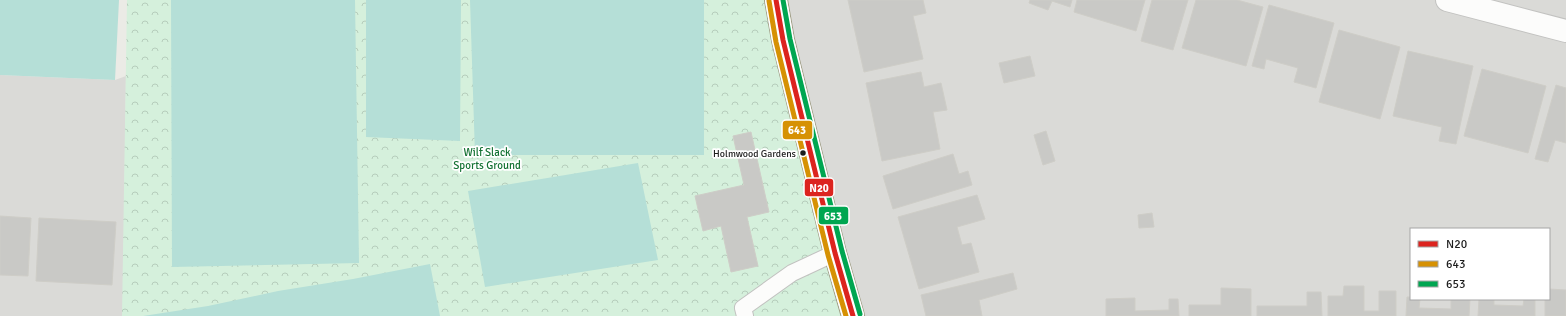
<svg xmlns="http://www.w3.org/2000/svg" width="1566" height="316" font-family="Signika,sans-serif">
<defs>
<pattern id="park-crowns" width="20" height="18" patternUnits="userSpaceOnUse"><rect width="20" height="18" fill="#d5f0dc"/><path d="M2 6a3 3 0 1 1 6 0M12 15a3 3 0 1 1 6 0" fill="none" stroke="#b6cdbc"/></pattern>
</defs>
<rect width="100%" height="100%" fill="#ebebe6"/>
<path fill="#dadad7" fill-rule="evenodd" d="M775 0H1566V316H853ZM1411 229H1549V299H1411Z
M0 75 115 80 126 76 123 316H0Z"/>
<path fill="url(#park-crowns)" d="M127 0H775L852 316H122Z"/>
<path fill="#b5dfd7" d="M0 0H119L115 80 0 75Z
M171 0H355L359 263 172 267Z
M366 0H461L460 141 366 137Z
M470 0H704V155H475Z
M638 163 658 260 485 287 468 191Z
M430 264 440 316H143L208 306 278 291 353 279Z"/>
<path fill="#c9c9c6" stroke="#cecdc7" d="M848 0H923L926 13 913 16 923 59 864 72Z
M1030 0H1072L1070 7 1052 1 1048 10 1029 3Z
M1077 0H1145L1136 31 1074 12Z
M1152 0H1188L1173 50 1141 41Z
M1196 0H1237L1263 7 1246 66 1182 48Z
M1269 5 1334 23 1316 88 1294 82 1298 68 1266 59 1264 69 1252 66Z
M1339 30 1400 47 1380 119 1319 102Z
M1408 51 1473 66 1456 144 1439 141 1442 127 1393 116Z
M1030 56 1035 76 1004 83 999 63Z
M1482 69 1546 86 1528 153 1464 136Z
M921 72 924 87 941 83 947 110 933 112 940 149 882 161 866 83Z
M1556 85 1566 88V143L1555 140 1548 162 1535 159Z
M1046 131 1055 161 1043 165 1034 135Z
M751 132 769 212 747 217 758 266 731 272 721 226 703 231 695 196 744 185 733 136Z
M953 154 959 174 968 171 972 185 893 209 883 176Z
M977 195 985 219 957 227 962 245 971 243 979 272 919 289 898 217Z
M1152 213 1154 227 1139 228 1138 215Z
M0 216 31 218 28 276 0 275Z
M39 218 116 222 112 285 36 281Z
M1013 273 1017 289 979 300 982 316H926L921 295Z
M1344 286H1364V311H1379V291H1396V316H1328V296H1343Z
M1221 288 1251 289V316H1189V305H1221Z
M1549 289 1566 290V316H1545V299H1549Z
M1307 292H1321L1322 316H1257V306H1307Z
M1407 297H1411V299H1420L1419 308 1451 309V299H1470L1469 316H1406Z
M1135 298V311L1169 310V299H1178L1179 316H1106V299Z
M1479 299H1494V305L1523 306 1524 299H1535V316H1478Z"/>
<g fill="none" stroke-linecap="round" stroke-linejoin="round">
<g stroke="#c2c2c0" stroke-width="18">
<path id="lane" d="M745 316 743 308 792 273 835 253"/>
</g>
<g stroke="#c2c2c0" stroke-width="24">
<path id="street" d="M1447 0 1566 31"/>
</g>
<g stroke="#9f9d85" stroke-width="24">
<path id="primary" d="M776 0 783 40 835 253 853 316"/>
</g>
<use href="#lane" stroke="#fcfcfb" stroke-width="16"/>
<use href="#street" stroke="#fcfcfb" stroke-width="22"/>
<use href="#primary" stroke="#efeee5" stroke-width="22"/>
<g stroke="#fff" stroke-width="8">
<path id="bus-1" d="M776 0 783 40 835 253 853 316"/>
</g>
<g stroke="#fff" stroke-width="8">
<path id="bus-2" d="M769 1 776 42 828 255 846 316"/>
</g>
<g stroke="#fff" stroke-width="8">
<path id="bus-3" d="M783 0 790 39 842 251 860 314"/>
</g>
<use href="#bus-1" stroke="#dc241f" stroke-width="5"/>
<use href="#bus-2" stroke="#d69104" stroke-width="5"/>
<use href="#bus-3" stroke="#00a651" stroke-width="5"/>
</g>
<circle fill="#1d1d1d" stroke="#fff" stroke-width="1.5" cx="803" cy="153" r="3.5"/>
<g text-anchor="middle" stroke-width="3.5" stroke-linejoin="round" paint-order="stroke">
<g font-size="10" fill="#1d1d1d" stroke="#fff" text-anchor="end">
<text x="796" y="157">Holmwood Gardens</text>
</g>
<g font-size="11" fill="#147233" stroke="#fff">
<text x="487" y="156">Wilf Slack<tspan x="487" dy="13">Sports Ground</tspan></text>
</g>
</g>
<g stroke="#fff" stroke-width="1.5">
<rect x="782" y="120" width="31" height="20" rx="4" fill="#d69104"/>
<rect x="804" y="178" width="30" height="19" rx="4" fill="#dc241f"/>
<rect x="818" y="206" width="31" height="19" rx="4" fill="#00a651"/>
</g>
<g font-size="11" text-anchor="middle" font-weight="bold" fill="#fff">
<text x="797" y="134">643</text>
<text x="819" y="192">N20</text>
<text x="833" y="220">653</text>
</g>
<rect x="1410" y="228" width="140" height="72" fill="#ffffff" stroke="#a5a5a5"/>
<rect x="1418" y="241" width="20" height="6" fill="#dc241f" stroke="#a5a5a5"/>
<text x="1446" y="248" font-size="12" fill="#1d1d1d">N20</text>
<rect x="1418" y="261" width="20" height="6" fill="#d69104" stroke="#a5a5a5"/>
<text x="1446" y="268" font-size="12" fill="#1d1d1d">643</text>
<rect x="1418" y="281" width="20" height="6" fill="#00a651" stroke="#a5a5a5"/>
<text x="1446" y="288" font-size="12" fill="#1d1d1d">653</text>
</svg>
